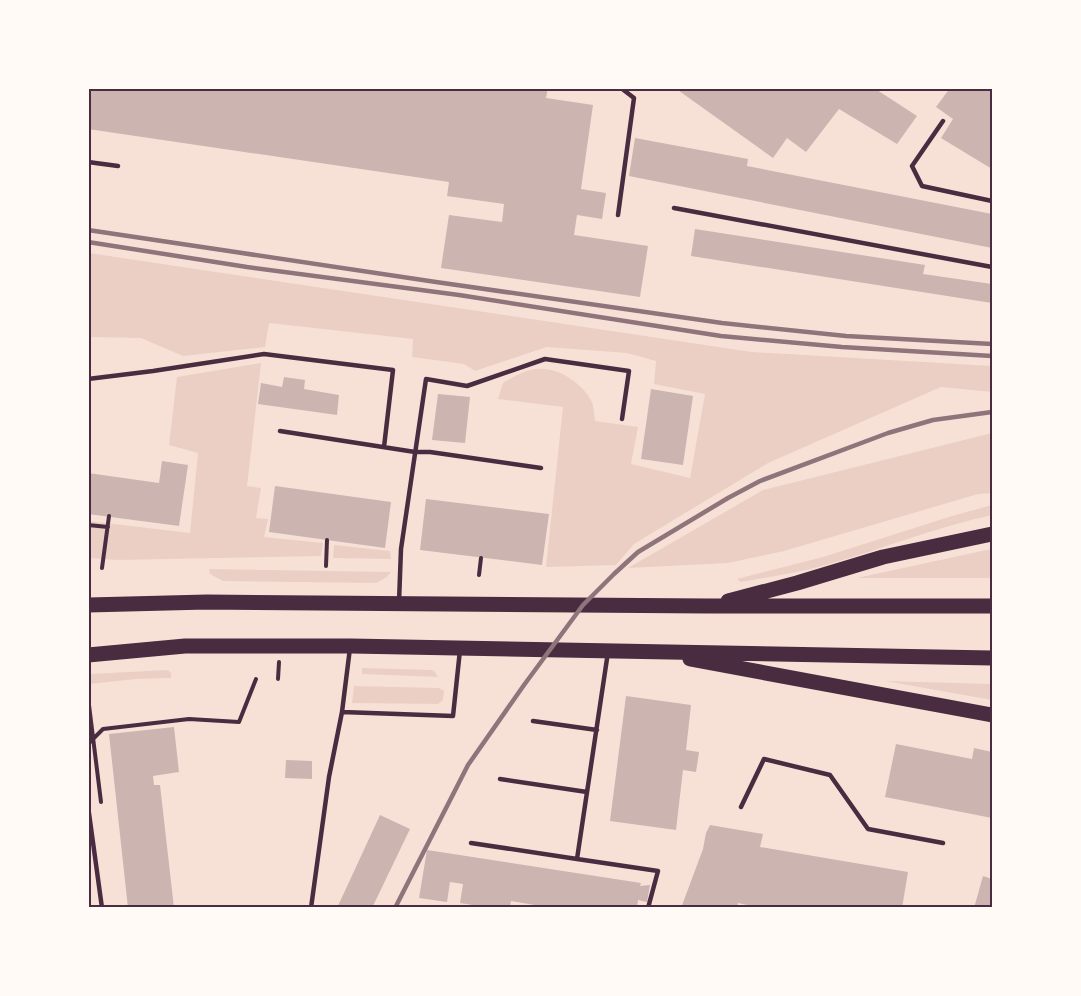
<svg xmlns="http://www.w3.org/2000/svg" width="1081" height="996" font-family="Rubik,sans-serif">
<rect width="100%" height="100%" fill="#f7e1d7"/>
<path fill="#ebcfc5" d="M89 253 752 352 992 366V392L941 387 768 463 634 544 616 565 546 567 563 407 498 399 503 383C513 377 526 369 538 369 559 367 583 384 592 402 594 408 594 415 595 421L638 427 631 464 690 478 705 394 654 384 656 361 627 353 547 347 475 371 464 364 412 357 413 339 269 323 265 347 183 356 141 338 89 337Z
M261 363 247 486 261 488 256 518 268 519 264 537 323 543 321 556 117 560 89 558V521L190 533 198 453 169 445 177 377Z
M992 433V493L978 494 784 551 728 563 628 568 763 490Z
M992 505V515C936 527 882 549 826 565 798 573 769 577 741 582L737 579 823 557 952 516Z
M334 545 390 551 391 559 333 558Z
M992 549V578H857L977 552Z
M209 569 391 572 387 577 376 583 223 581 210 574Z
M362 668 432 670 435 672 438 677 362 674Z
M168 670 171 673V678L136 679 89 684V674Z
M885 681 992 684V700Z
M354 686 439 688 444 691 443 700 438 704 352 703Z"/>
<path fill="#ccb4b1" d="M88 88H548L546 98 593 105 581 189 606 193 602 219 577 215 574 235 648 246 640 297 441 268 449 215 502 222 504 204 447 196 449 182 88 129Z
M675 88H874L917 116 897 144 839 109 806 152 787 138 773 158Z
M950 88H992V169L941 138 953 119 936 107Z
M635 138 748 159 747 166 992 214V248L629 176Z
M695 229 925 265 923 274 992 284V303L691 256Z
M284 377 305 380 304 389 339 395 337 415 258 404 261 383 282 387Z
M651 389 693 396 683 465 641 459Z
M438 394 470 397 465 443 432 440Z
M162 461 188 465 179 526 88 514V473L159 483Z
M275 486 391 502 385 548 269 532Z
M426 499 549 514 542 565 420 550Z
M626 696 691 705 686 750 699 752 696 772 683 770 676 830 610 821Z
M174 727 179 772 153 776 154 785H160L174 908H128L109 734Z
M896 744 972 759 974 748 992 752V818L885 797Z
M286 760 312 761V779L285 778Z
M380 815 410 829 372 908H337Z
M710 825 763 834 760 847 908 872 902 908H761L738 903 737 908H681L703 849 706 833Z
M427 850 641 883 640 886 650 885 647 902 638 900 637 908H552L511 901 510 908H491L460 903 463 884 450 882 447 902 419 898Z
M983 876 992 879V908H974Z"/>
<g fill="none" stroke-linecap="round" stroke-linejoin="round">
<path stroke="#4a2c40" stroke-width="4" d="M88 525 108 527
M326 566 327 540
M102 568 109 516
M479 575 481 558
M278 679 279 662
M88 697 101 802
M88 744 103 729 189 719 239 722 256 679"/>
<path stroke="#4a2c40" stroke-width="4.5" d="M943 121 912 166 922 186 992 201
M88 162 118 166
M674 208 992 267
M618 215 634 98 621 88
M88 379 153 371 264 354 393 370 384 447
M280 431 415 452H430L541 468
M399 602 401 549 426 379 467 386 545 359 629 371 622 419
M342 712 453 716 460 650
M533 721 597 730
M500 779 587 792
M88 806 102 908
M741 807 764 759 830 775 868 829 943 843
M471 843 577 859 608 652
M577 859 658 871 648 908
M311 908 329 777 342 712 350 648
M453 908H458"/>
<path stroke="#4a2c40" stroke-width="15" d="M728 601 797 583 883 557 992 534
M88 605 207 602 708 606H992
M88 655 185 646H351L992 658
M690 659 992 715"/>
<path stroke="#8f747c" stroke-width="4.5" d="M88 230 436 282 722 323 846 336 992 344
M88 242 247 267 459 295 721 336 842 347 992 356
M395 908 468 765 524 685 583 605 614 574 638 552 728 498 760 481 888 433 933 420 992 412"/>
</g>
<rect width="1081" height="996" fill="none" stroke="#fffaf5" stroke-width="180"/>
<rect x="90" y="90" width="901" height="816" fill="none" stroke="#4a2c40" stroke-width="2"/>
</svg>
